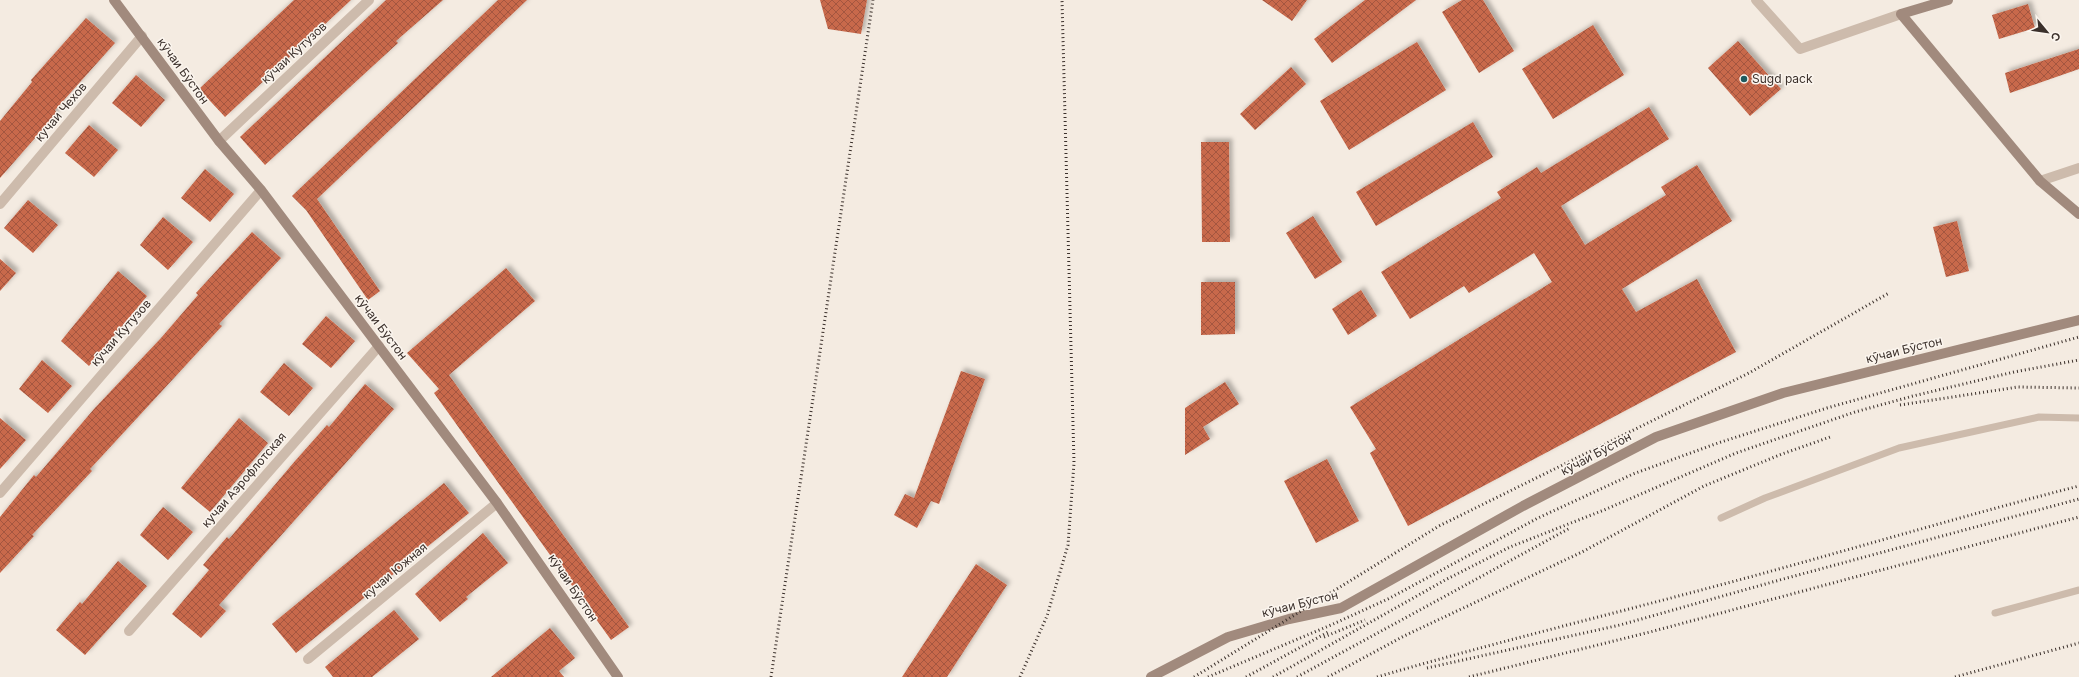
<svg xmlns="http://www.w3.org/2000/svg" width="2079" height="677" font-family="Inter,sans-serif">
<defs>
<pattern id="building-cross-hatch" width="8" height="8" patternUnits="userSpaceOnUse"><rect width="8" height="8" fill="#c8694b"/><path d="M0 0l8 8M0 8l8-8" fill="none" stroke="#a4573f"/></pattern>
<filter id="shadow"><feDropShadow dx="3.5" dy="-3.5" stdDeviation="2" flood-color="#0004"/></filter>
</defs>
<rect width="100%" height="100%" fill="#f4ebe1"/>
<path fill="url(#building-cross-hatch)" filter="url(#shadow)" d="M294 0H351L225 117 199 89Z
M386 0H443L396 41 398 43 265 165 240 137Z
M498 0H527L317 199 380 291 368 300 306 210 292 196Z
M820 0H867L861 34 828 29Z
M1262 0H1307L1292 21Z
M1365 0H1416L1332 63 1314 39Z
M1462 0H1483L1514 51 1479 73 1442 12Z
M2028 4 2035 28 1999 39 1992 15Z
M86 18 115 43 55 110 57 113 0 178V121L32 82 31 80Z
M1593 25 1624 75 1553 119 1522 69Z
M1738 41 1781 89 1750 116 1708 68Z
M1417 42 1446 90 1349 150 1320 101Z
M2079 49V69L2010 93 2005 73Z
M1291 67 1306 84 1255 130 1240 114Z
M136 75 165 100 141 127 112 103Z
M1649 107 1669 139 1561 206 1585 245 1666 195 1661 187 1697 165 1732 221 1622 289 1636 312 1697 279 1736 352 1408 526 1370 453 1376 449 1350 407 1552 282 1534 253 1469 293 1464 286 1410 319 1381 272 1501 198 1497 192 1537 167 1541 173Z
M1473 122 1493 157 1376 226 1356 192Z
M89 125 118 150 94 177 65 153Z
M1201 142H1229L1230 242H1202Z
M205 169 234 194 210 222 181 198Z
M28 200 58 225 33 253 4 228Z
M1313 216 1342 262 1315 279 1286 233Z
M163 217 193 242 168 270 140 245Z
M1957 221 1969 271 1946 277 1933 227Z
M252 232 281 258 219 324 222 326 90 469 92 471 32 535 34 536 0 573V517L34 475 36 477 94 409 161 338 198 295 196 293Z
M0 259 16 273 0 291Z
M506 268 535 301 449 375 629 627 611 640 434 393 439 389 407 353Z
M118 271 147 296 89 366 61 341Z
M1201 282H1235V334L1201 335Z
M1361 290 1377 316 1348 335 1332 309Z
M326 316 355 341 331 368 302 344Z
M42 360 72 386 48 413 19 389Z
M284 363 313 388 289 416 260 392Z
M961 371 985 379 939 504 931 501 917 528 894 515 905 494 914 498Z
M1225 382 1239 404 1203 427 1210 439 1185 455V408Z
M365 384 394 409 219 605 226 611 201 638 172 614 209 570 203 565 227 537 229 539 295 461 327 425 329 427Z
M0 418 26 440 0 469Z
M239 418 268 443 210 512 181 488Z
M1327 459 1359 521 1316 543 1284 481Z
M444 483 469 513 296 653 272 624Z
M163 507 193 532 168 560 140 535Z
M483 533 508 563 466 597 468 599 440 622 415 594Z
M118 561 147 586 85 655 56 630 80 602 82 604Z
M976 564 1007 585 947 677H902Z
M394 610 419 639 372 677H333L325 667Z
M550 628 575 658 559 671 564 677H491Z"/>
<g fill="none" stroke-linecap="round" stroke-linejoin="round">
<path stroke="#cdbbac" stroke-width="7" d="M1721 518 1765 498 1899 448 2039 417 2079 418
M1995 613 2079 590"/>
<path stroke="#cdbbac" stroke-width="10" d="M1756 0 1800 49 1901 14
M219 141 369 0
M2040 181 2079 168
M0 204 142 36
M0 493 261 190
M129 631 379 346
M308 659 497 503"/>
<path stroke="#a18a7d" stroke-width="10" d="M114 0 219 141 261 190 497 503 618 677
M1948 0 1901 14 2040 181 2079 214
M1151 677 1228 637 1289 619 1341 608 1523 506 1656 437 1783 393 2079 320"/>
<path stroke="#3b302b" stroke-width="3" stroke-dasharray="1 3" stroke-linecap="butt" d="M1900 405 2018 387 2079 388
M1324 637 1365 620
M1427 668 1620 625 1776 581 2079 499
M771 677 873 0
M1020 677 1047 616 1068 545 1074 463 1062 0
M1194 677 1439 526 1749 373 1889 293
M1208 677 1331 625 1388 599 1538 518 1633 474 1718 443 1827 408 2079 337
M1246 677 1330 631
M1273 677 1447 579 1510 547 1604 510 1736 453 1855 412 1913 396 2014 372 2079 360
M1297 677 1570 528
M1328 677 1404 636 1582 552 1704 486 1782 454 1830 437
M1377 677C1486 645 1596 618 1705 589 1830 556 1954 518 2079 486
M1469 677 1650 632 2079 517
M1955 677 2079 643"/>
</g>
<circle fill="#1f5a5e" stroke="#fbf5ee" stroke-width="1.5" cx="1744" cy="79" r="4"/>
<g text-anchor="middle" stroke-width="3" stroke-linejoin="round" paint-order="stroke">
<g font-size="12" fill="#3b302b" stroke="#fbf5ee">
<text transform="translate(294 53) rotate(-43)" y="4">кӯчаи Кутузов</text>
<text transform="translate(183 71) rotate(54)" y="4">кӯчаи Бӯстон</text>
<text transform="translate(61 112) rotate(-50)" y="4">кучаи Чехов</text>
<text transform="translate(381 327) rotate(53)" y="4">кӯчаи Бӯстон</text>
<text transform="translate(121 333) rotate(-49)" y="4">кӯчаи Кутузов</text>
<text transform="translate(1904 350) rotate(-14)" y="4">кӯчаи Бӯстон</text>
<text transform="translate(1596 454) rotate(-28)" y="4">кӯчаи Бӯстон</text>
<text transform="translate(244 480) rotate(-49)" y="4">кучаи Аэрофлотская</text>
<text transform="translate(395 571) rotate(-40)" y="4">кучаи Южная</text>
<text transform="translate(573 588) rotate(56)" y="4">кӯчаи Бӯстон</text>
<text transform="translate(1300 604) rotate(-14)" y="4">кӯчаи Бӯстон</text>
</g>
<g font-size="12" fill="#3b302b" stroke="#fbf5ee" text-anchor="start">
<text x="1752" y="83">Sugd pack</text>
</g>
</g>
<g transform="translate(2047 32) rotate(119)" stroke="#fbf5ee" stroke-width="3" paint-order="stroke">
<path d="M0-3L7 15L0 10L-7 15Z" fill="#3b302b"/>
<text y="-6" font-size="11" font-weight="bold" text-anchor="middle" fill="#3b302b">С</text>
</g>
</svg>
